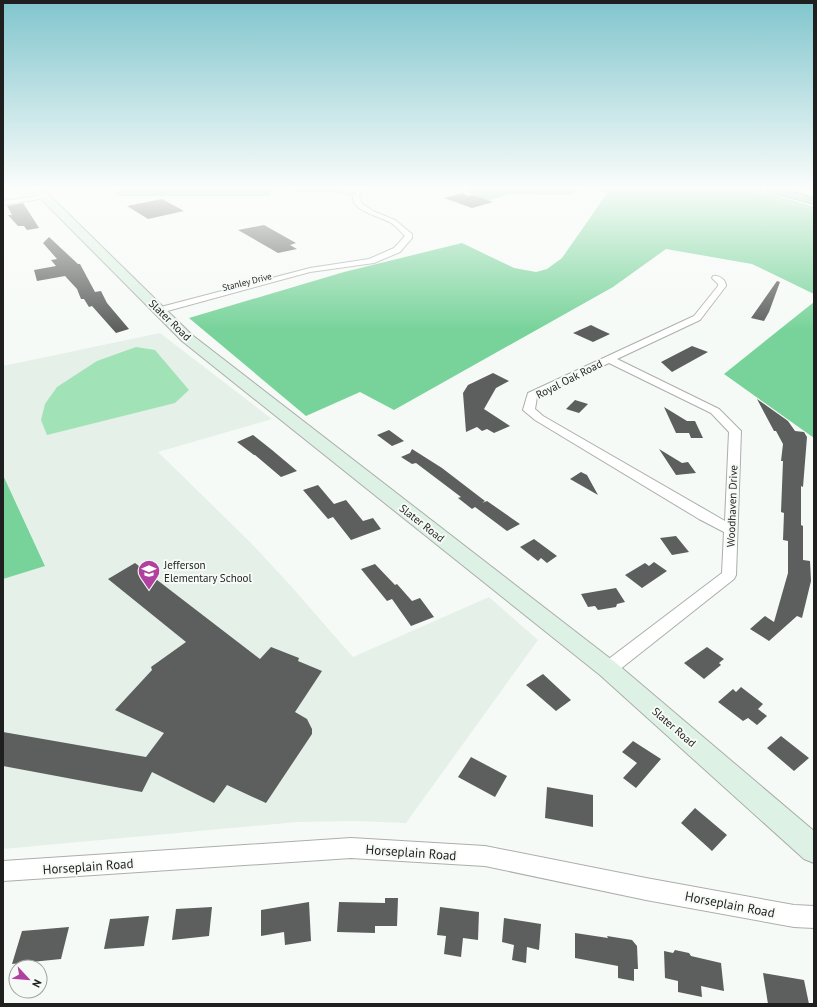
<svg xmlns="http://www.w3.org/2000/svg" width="817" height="1007" font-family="'PT Sans',sans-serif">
<rect width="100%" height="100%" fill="#f6faf7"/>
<path fill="#e5f0e8" d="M160 333 272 419 158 452 251 543 290 585 353 657 489 597 538 640 406 823 355 821 298 822 3 849V579L45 565 3 475V366Z"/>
<path fill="#a1e3b7" d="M136 347 155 350 189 390 175 403 47 435 41 420 45 404 57 387 97 361Z"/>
<path fill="#78d39a" d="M139 189H259L270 191 269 196H120L114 192Z
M467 189H581L569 195 509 194 482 203Z
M596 189H754L814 207V294L752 264 666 249 613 287 394 410 360 392 306 416 189 318 344 272 462 243 514 268 536 272 547 269 562 258 608 192Z
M814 302V438L724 374Z
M3 475 45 566 3 579Z"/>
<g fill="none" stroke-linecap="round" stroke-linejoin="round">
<path stroke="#84dfa5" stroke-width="2.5" d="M743 189 814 210"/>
</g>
<path fill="#5c5f5d" d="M462 193 468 196 472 195 493 202 472 208 444 198Z
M162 199 184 211 148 219 127 206Z
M23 203 34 220 39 228 27 230 24 226H18L8 215H12L7 206Z
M264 225 296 243 290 245 297 249 278 253 238 230Z
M49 237 78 264H80L95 292 101 291 107 303 129 329 116 333 92 306 89 307 84 299H81L77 289 65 276 37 281 34 270 56 266 51 260 57 259 43 243Z
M777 281 780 282 769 312 764 321 751 318Z
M591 325 599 329 610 334 593 342 573 333Z
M692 346 708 352 672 372 661 362Z
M493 373 509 381 496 388 484 409 510 426 494 433 487 429 482 431 477 427 466 432 463 393 468 385Z
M757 399 788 421 795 431 804 432 807 437 803 487 801 486V525L803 526V560L810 561 811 581 802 618 797 616 769 641 750 629 765 616 774 622 788 573V541L783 540 784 513 781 512 783 461H781L783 444 776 431H774Z
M575 400 588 404 579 413 566 409Z
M664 407 687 421H695L703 438H691L689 433H676Z
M389 430 404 441 392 446 377 435Z
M253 435 272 450 297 471 281 477 255 455H254L237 442Z
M412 449 442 468 485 501 482 503 487 501 520 524 507 531 475 507 472 509 458 498 461 497 416 463 412 464 401 457 410 453Z
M659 449 682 463 688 462 696 473 676 475Z
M581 472 587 475 598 495 570 479Z
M318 485 334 504 346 500 363 521 373 518 381 529 351 540 333 517 328 519 303 490Z
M676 536 689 552 672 555 660 538Z
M534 539 557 556 547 563 541 558 538 561 520 547Z
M654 562 667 571 642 588 625 575 645 563 649 566Z
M135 563 260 659 271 647 299 658 298 661 322 671 295 712 307 719 312 729V734L266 803 227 785 214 803 152 772 142 792 3 766V732L146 757 164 733 115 710 152 670 151 667 186 642 108 579Z
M375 564 395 585 397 584 412 601 420 598 434 617 411 626 392 599 387 601 361 569Z
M616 588 625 602 617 604 616 607 598 610 595 606 588 607 581 594Z
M707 647 724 659 719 663 721 665 704 679 684 663Z
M543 674 571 700 556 711 526 685Z
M741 687 763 704 758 709 767 716 757 725 748 718 743 721 718 702 733 689 736 692Z
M781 736 809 758 794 771 767 748Z
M633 741 661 759 636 788 623 778 637 763 622 752Z
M471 757 507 776 495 797 458 777Z
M547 787 593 795V827L545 818Z
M695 808 727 835 712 851 681 823Z
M385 898H398L397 926H375V933L337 932 339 902 385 903Z
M309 902 311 941 285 945 284 932 261 936V910Z
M212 907 209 936 172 940 176 909Z
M440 907 479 912 478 940 463 938 461 957 444 954 446 936 437 935Z
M149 916 144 946 104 949 110 919Z
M504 918 541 924 539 950 527 947 526 963 512 960 514 945 502 942Z
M69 927 61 959 12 964 22 931Z
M575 933 608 938 607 936 632 940 637 946 638 969H634V981L618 978V966L575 958Z
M675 950 689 953 691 956 721 963 724 991 701 986 702 997 678 992V981L665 978 664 951 673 953Z
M763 973 804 980 809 1004H768Z"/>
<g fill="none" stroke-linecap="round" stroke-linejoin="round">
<g stroke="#abaeab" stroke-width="2">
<path id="service" d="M335 189 357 195 356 196 334 191 268 189Z"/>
</g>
<g stroke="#abaeab" stroke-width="2">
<path id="minor" d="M357 189H364L359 196 362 204 373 211 395 220 412 234V238L400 252 374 263 310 272 160 313 156 310 157 308 310 268 369 259 394 248 405 236C401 232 396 226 391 223 381 216 340 209 357 189Z
M44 195 46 196V198L3 205V201Z
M713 276C719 275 726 280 726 286L700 320 617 359 719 409 741 431 736 575 734 579 614 674 608 676 602 674 600 669 602 664 722 573 724 532 699 519 535 420 523 410 528 393 694 316 718 286V284L712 278ZM609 363 711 413 729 432 725 521 543 416 535 409 537 397Z
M351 838 485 846 646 878 794 905 814 906V928L794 927 646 900 485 866 351 858 3 881V861Z"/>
</g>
<g stroke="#abaeab" stroke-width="2">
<path id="secondary" d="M34 189H43L192 335 616 663 814 831V863L804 859 600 675 182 341 41 199Z"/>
</g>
<g stroke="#679275" stroke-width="2">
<path id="motorway" d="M766 189H784L814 198V204L767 191Z"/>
</g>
<use href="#service" fill="#fff" fill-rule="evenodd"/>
<use href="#minor" fill="#fff" fill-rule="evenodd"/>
<use href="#secondary" fill="#ddf1e4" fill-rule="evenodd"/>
<use href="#motorway" fill="#8ed0a4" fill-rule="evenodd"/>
</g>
<linearGradient id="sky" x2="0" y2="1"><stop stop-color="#80c5cd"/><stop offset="0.57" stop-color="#fbfdfb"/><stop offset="1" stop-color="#fbfdfb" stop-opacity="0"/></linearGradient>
<rect width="817" height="330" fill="url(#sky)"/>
<defs>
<g id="school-pin" transform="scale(1.15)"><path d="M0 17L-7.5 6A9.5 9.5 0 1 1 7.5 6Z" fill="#b1419e" stroke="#f6faf7"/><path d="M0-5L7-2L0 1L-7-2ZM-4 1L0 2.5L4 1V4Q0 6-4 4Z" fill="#fff"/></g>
</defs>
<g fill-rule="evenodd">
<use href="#school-pin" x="149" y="571"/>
</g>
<g text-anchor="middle" stroke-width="4" stroke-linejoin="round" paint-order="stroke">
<g font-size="9" fill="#1e1f1e" stroke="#f6faf7">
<text transform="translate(247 282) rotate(-14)" y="3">Stanley Drive</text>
</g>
<g font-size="11" fill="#1e1f1e" stroke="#f6faf7">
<text transform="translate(170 320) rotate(44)" y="4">Slater Road</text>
<text transform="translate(569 379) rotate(-27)" y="4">Royal Oak Road</text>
<text transform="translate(732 506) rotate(-88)" y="4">Woodhaven Drive</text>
<text transform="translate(422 523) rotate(38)" y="4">Slater Road</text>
<text transform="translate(674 727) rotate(41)" y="4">Slater Road</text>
</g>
<g font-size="11" fill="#1e1f1e" stroke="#f6faf7" text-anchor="start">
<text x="164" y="569">Jefferson<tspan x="164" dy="13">Elementary School</tspan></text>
</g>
<g font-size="13" fill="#1e1f1e" stroke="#f6faf7">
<text transform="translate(411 852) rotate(4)" y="5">Horseplain Road</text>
<text transform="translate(88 866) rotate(-4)" y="5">Horseplain Road</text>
<text transform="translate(730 904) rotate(11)" y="5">Horseplain Road</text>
</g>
</g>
<rect width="817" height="1007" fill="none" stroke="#1e1f1e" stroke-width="8"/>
<g transform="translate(28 979) rotate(116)"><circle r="19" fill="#f6faf7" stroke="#a0a2a0"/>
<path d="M0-3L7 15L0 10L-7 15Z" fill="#b1419e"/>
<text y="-6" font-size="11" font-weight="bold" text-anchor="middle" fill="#1e1f1e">N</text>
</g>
</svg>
